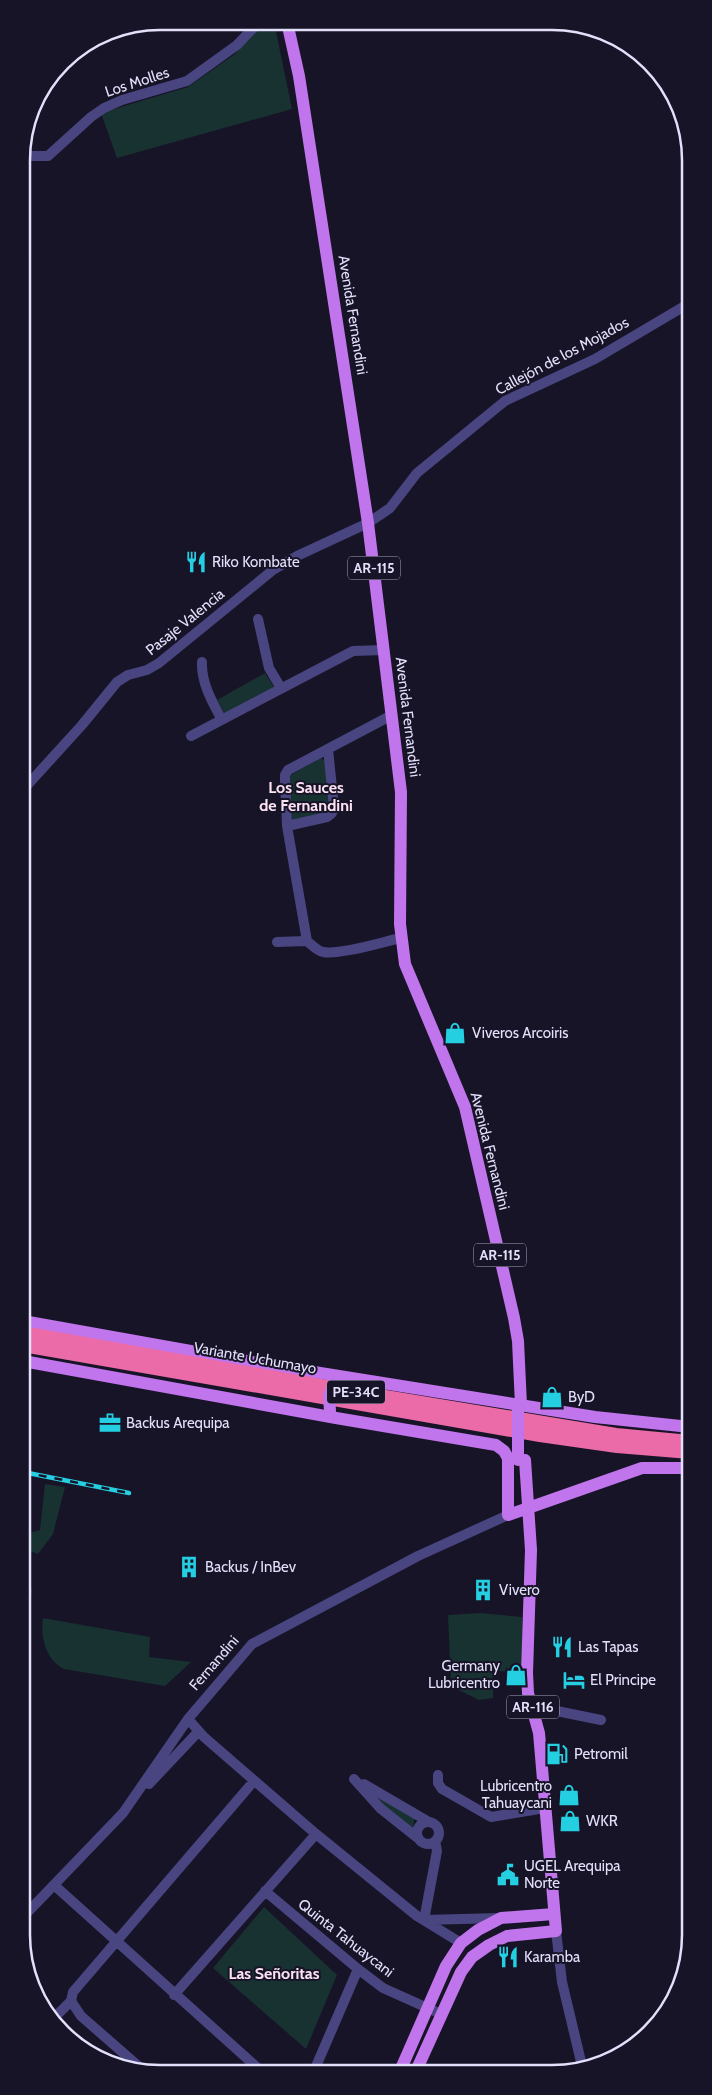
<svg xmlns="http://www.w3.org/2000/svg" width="712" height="2095" font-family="Cabin,sans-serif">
<rect width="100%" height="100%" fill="#181428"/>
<path fill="#183131" d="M267 22H274L292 109 117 158 101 113 188 87 235 54 253 31Z
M265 673 274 687 225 714 217 700Z
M321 758 325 761 329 812 292 821 287 777Z
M45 1484 65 1487 53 1534 38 1554 27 1550 29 1533 40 1530Z
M23 1587 32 1589 29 1617 24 1616Z
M480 1613 522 1617 523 1672 493 1671V1698L479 1700 457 1689 451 1682 448 1615Z
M43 1618 150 1637 149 1657 191 1662 165 1686 64 1669C46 1660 40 1637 43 1618Z
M374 1794 415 1817 412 1831 373 1800Z
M264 1907 337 1975 306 2049 213 1968Z"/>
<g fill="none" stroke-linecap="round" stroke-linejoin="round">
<path stroke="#484581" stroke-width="10" d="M22 156H48L91 117 104 108 122 100 187 81 237 45 259 22
M258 619 269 668 281 688
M202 662C201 682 212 702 222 720
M392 715 288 770 285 775V780L287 826 307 941C312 945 317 951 323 952 341 955 382 942 401 938
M191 736 353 651 383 650
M22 791 82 725 117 682 128 675 147 670 159 663 273 570 297 556 368 523 390 508 417 473 505 401 595 359 688 304
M287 826 327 817 332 813 334 808 328 749
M277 942 307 941
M532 1706 601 1720
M188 1719 204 1737 316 1834 417 1916 461 1943
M438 1775V1783L442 1789 491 1817 545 1808
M354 1779 380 1808 419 1839
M149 1784 198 1732
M364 1784 429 1822
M417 1833a11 11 0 1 1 22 0a11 11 0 1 1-22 0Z
M54 1885 261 2071
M265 1891 358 1969 383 1988 441 2014
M24 1916 123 1813 188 1719 252 1644 418 1556 508 1515
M424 1920 437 1851 435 1841
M424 1920 500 1918
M556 1931 562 1982 583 2070
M174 1995 316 1834
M54 2018 71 2001
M144 2071 81 2016 71 2001 73 1992 254 1781
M314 2071 358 1969"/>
<path stroke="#c075ec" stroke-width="12" d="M287 22 299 76 368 523 401 792 400 924 405 964 465 1107 514 1318 518 1341 521 1405
M23 1321 252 1362 595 1417 690 1427
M23 1361 336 1418 496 1445 504 1451 508 1458V1515L642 1468H690
M400 2071 446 1966 461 1943 478 1930 501 1918 554 1914
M416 2071 461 1972 472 1957 489 1945 507 1936 556 1931 539 1733 528 1693 527 1673 531 1550 525 1460"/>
<path stroke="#eb6aa8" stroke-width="14" d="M23 1333 343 1390 616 1435 690 1442
M23 1345 540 1435 617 1446 690 1452"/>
<g stroke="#25cfe2" stroke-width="4.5">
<path id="rail" d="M23 1472 129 1493"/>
</g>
<use href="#rail" stroke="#181428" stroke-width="2.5" stroke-dasharray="8" stroke-linecap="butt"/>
<path stroke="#c075ec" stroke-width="12" d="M330 1411 329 1396 335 1382
M518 1460V1409"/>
</g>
<defs>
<g id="restaurant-bare" transform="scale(1.725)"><path d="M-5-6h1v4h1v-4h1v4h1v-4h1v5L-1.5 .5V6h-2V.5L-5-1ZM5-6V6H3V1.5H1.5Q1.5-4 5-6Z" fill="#25cfe2" stroke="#181428" stroke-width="2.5" paint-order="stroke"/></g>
<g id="shop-bare" transform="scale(1.725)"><path d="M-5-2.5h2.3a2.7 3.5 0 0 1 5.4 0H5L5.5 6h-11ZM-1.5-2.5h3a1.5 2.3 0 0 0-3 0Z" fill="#25cfe2" stroke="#181428" stroke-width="2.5" paint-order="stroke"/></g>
<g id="office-bare" transform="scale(1.725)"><path d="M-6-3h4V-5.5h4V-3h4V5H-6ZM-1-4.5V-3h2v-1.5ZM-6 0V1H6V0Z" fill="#25cfe2" stroke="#181428" stroke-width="2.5" paint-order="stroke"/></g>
<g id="building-bare" transform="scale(1.725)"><path d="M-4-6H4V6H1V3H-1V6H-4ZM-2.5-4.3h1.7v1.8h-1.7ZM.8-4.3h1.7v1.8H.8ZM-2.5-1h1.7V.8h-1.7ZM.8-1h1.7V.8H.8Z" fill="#25cfe2" stroke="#181428" stroke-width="2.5" paint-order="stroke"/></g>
<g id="hotel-bare" transform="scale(1.725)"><path d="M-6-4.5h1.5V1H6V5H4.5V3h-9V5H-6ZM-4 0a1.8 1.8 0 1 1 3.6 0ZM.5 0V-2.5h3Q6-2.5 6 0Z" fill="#25cfe2" stroke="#181428" stroke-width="2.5" paint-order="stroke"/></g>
<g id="fuel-bare" transform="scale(1.725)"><path d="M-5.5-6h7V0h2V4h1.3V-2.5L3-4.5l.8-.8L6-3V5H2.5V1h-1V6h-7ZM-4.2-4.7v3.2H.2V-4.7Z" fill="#25cfe2" stroke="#181428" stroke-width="2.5" paint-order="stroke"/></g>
<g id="civic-bare" transform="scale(1.725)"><path d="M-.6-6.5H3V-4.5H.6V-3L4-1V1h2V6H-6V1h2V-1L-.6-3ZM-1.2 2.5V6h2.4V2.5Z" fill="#25cfe2" stroke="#181428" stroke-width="2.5" paint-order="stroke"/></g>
</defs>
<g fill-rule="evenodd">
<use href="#restaurant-bare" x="196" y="562"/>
<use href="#shop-bare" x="455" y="1033"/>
<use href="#shop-bare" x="552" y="1397"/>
<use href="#office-bare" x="110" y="1423"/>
<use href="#building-bare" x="189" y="1567"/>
<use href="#building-bare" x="483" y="1590"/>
<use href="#restaurant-bare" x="562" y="1647"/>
<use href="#shop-bare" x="516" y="1675"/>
<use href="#hotel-bare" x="574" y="1680"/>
<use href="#fuel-bare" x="557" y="1754"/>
<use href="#shop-bare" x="569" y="1795"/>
<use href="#shop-bare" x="570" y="1821"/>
<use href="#civic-bare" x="508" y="1875"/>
<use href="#restaurant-bare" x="508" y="1957"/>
</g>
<g text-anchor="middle" stroke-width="4" stroke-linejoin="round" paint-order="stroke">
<g fill="#181428" stroke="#a6a3bc" stroke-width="1">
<rect x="348" y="556.5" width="52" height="23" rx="4"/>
<rect x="474" y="1243.5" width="52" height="23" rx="4"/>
<rect x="327" y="1380.5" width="58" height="23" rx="4"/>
<rect x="507" y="1695.5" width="52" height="23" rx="4"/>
</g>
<g font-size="14" font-weight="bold" fill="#e3e0fb">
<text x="374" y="573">AR-115</text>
<text x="500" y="1260">AR-115</text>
<text x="356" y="1397">PE-34C</text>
<text x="533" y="1712">AR-116</text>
</g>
<g font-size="15" fill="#e3e0fb" stroke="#181428">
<text transform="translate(137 82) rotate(-18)" y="5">Los Molles</text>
<text transform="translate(353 315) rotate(81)" y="5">Avenida Fernandini</text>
<text transform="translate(562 356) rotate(-28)" y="5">Callejón de los Mojados</text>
<text transform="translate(185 622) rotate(-39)" y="5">Pasaje Valencia</text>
<text transform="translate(408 717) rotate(83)" y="5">Avenida Fernandini</text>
<text transform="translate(490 1151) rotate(76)" y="5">Avenida Fernandini</text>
<text transform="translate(255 1358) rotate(10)" y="5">Variante Uchumayo</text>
<text transform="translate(214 1663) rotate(-49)" y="5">Fernandini</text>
<text transform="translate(346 1938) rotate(38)" y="5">Quinta Tahuaycani</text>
</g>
<g font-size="15" fill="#e3e0fb" stroke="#181428" text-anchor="start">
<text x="212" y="567">Riko Kombate</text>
<text x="472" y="1038">Viveros Arcoiris</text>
<text x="568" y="1402">ByD</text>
<text x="126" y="1428">Backus Arequipa</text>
<text x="205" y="1572">Backus / InBev</text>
<text x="499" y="1595">Vivero</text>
<text x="578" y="1652">Las Tapas</text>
<text x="500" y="1671" text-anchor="end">Germany<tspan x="500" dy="17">Lubricentro</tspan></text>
<text x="590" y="1685">El Principe</text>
<text x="574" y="1759">Petromil</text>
<text x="552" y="1791" text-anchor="end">Lubricentro<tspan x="552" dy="17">Tahuaycani</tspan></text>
<text x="586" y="1826">WKR</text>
<text x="524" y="1871">UGEL Arequipa<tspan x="524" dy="17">Norte</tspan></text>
<text x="524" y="1962">Karamba</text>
</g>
<g font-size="16" font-weight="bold" fill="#fbe1f2" stroke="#181428">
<text x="306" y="793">Los Sauces<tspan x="306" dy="18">de Fernandini</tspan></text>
<text x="274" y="1979">Las Señoritas</text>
</g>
</g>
<path d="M0 0H712V2095H0ZM160 30H552A130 130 0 0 1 682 160V1935A130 130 0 0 1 552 2065H160A130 130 0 0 1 30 1935V160A130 130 0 0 1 160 30Z" fill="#181428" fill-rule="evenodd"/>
<path fill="none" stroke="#e3e0fb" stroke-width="2.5" d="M160 30H552A130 130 0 0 1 682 160V1935A130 130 0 0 1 552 2065H160A130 130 0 0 1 30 1935V160A130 130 0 0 1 160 30Z"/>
</svg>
